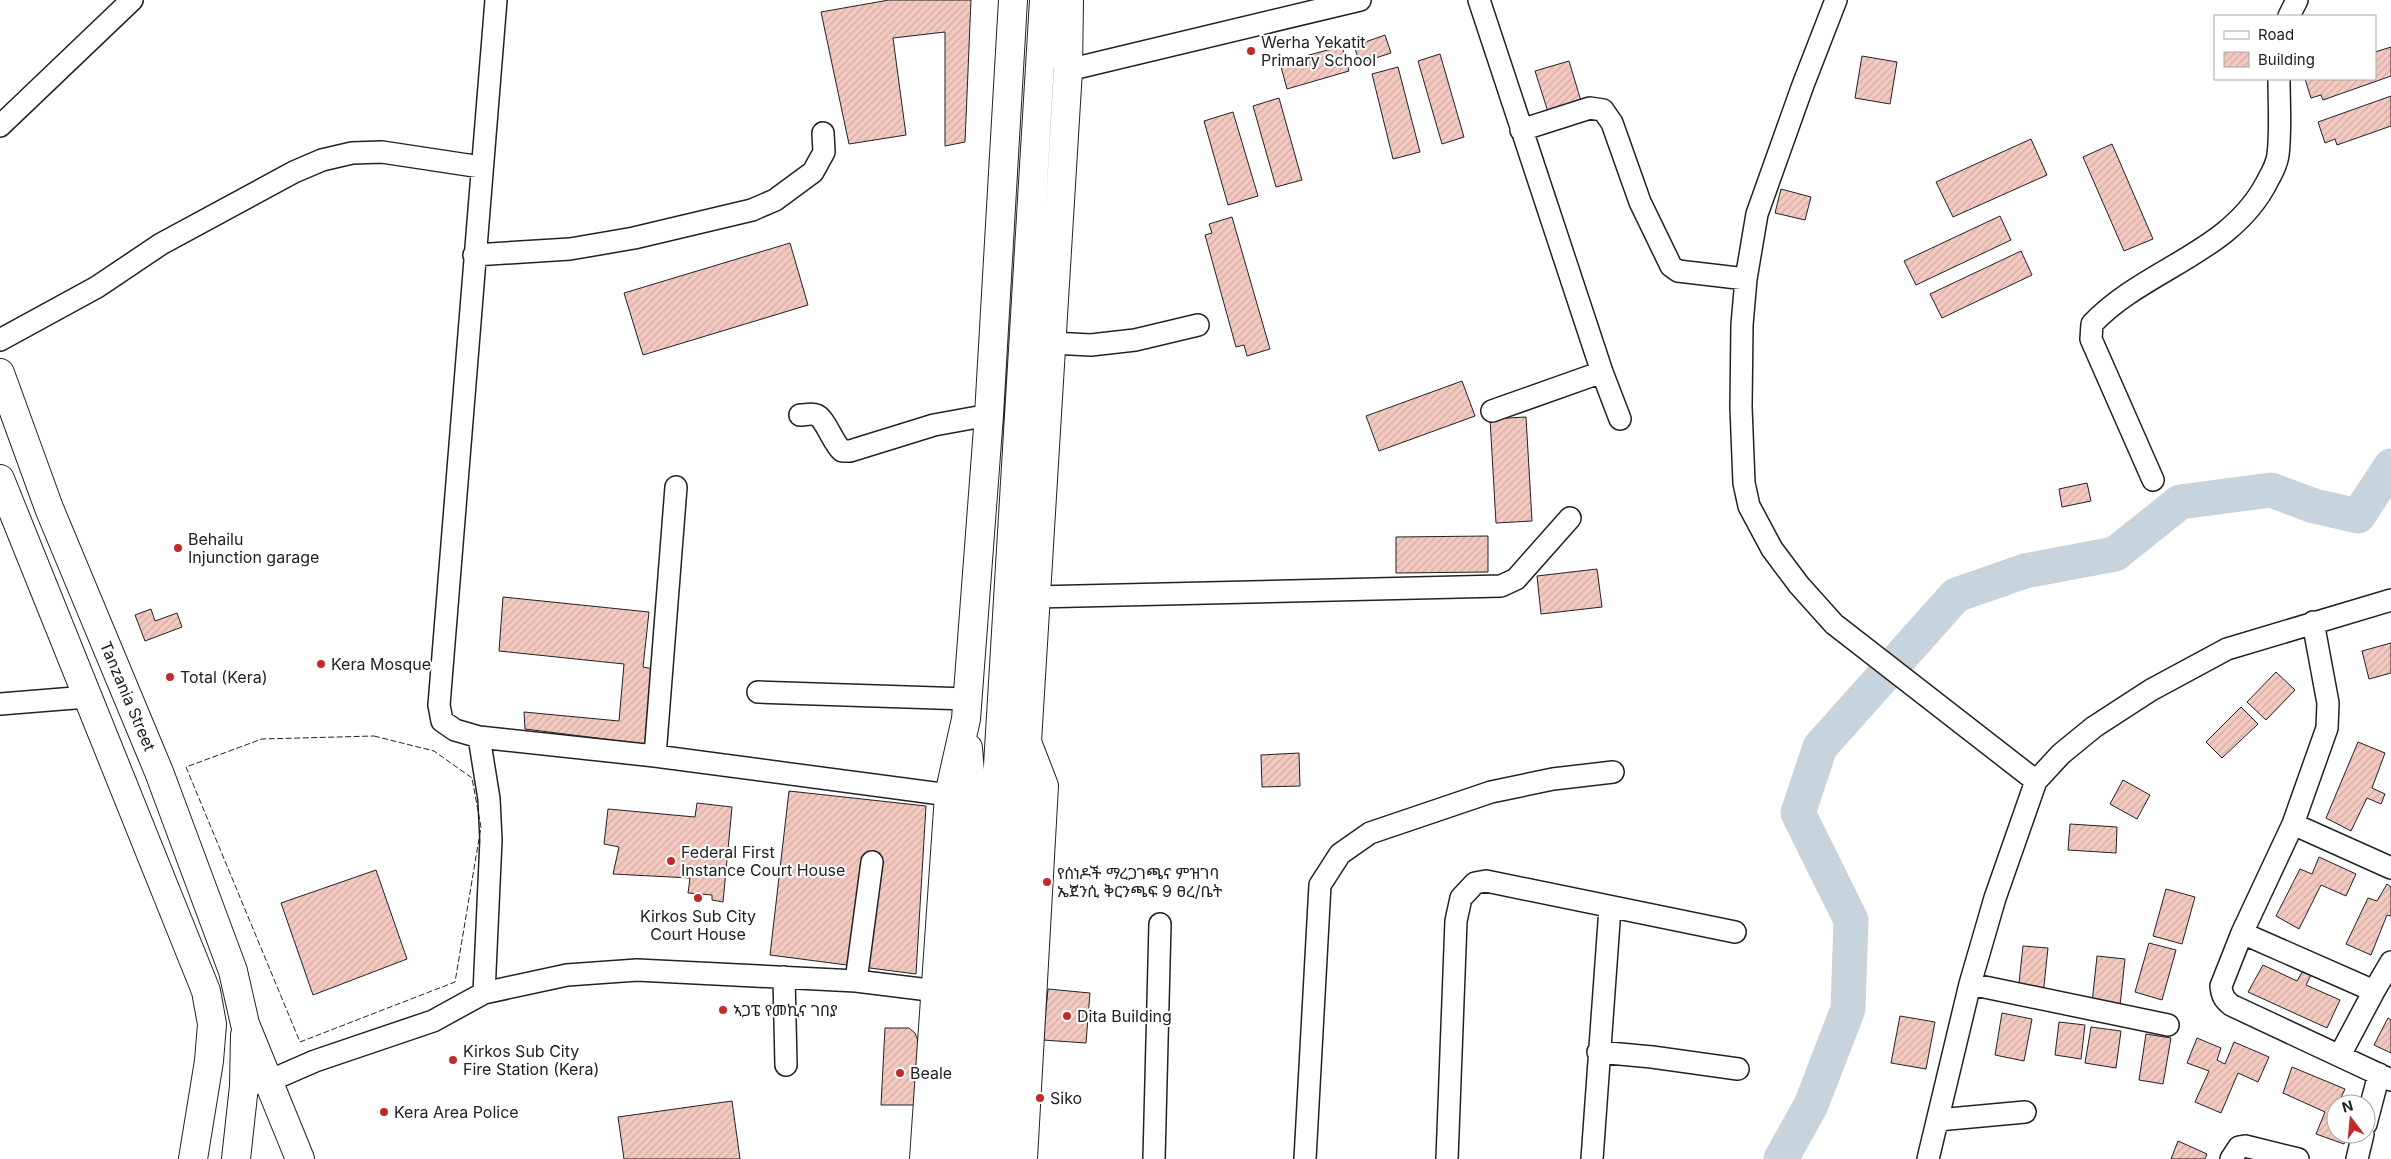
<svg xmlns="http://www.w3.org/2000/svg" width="2391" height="1159" font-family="Inter,'Noto Sans Ethiopic',sans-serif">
<defs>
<pattern id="building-hatch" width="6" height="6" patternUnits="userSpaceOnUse" patternTransform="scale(1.25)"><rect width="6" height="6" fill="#f3c9c0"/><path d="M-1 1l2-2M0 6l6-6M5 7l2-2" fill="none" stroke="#d0aca5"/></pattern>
</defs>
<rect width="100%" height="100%" fill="#fff"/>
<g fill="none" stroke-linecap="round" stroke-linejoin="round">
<path stroke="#c7d3dd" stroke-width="35" d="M1781 1159 1811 1105 1848 1009 1851 920 1798 813 1820 747 1956 595 2025 571 2115 554 2180 502 2271 490 2314 506 2358 516 2391 466"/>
</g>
<path fill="url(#building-hatch)" stroke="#222" d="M889 0H971L965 142 945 146V32L893 38 906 135 849 144 821 12Z
M1385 35 1391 53 1360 63 1354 46Z
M1342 46 1349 71 1287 89 1280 63Z
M2391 47V76L2323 100 2321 95 2311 98 2305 79H2375V52Z
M1440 54 1464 137 1442 144 1418 61Z
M1862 56 1897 62 1890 104 1855 98Z
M1569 61 1581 101 1548 112 1535 71Z
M1398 67 1420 152 1393 159 1372 74Z
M2391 96V126L2337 145 2335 139 2325 143 2318 122Z
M1279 98 1302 180 1276 187 1253 106Z
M1233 112 1258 196 1228 205 1204 121Z
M2031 139 2047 175 1953 217 1936 182Z
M2112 144 2153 239 2124 251 2083 157Z
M1781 189 1811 197 1805 220 1775 213Z
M2000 216 2011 240 1916 285 1904 261Z
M1232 217 1270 349 1247 356 1244 345 1236 347 1205 235 1212 233 1209 224Z
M790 243 808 305 643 355 624 293Z
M2021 251 2032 275 1942 318 1930 294Z
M1462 381 1475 416 1379 451 1366 416Z
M1526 417 1532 521 1496 523 1490 419Z
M2087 483 2091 501 2062 507 2059 489Z
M1488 536V572L1396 573V537Z
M1597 569 1602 607 1541 614 1537 576Z
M503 597 649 612 643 667 659 670 652 745 525 729 524 712 619 721 624 664 499 651Z
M151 609 155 621 177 613 182 627 145 641 135 615Z
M2391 643V673L2369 679 2362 651Z
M2276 672 2295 690 2266 720 2247 702Z
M2241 707 2258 724 2222 758 2206 742Z
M2358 742 2385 753 2372 788 2385 794 2381 804 2367 798 2351 831 2326 818Z
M1299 753 1300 786 1262 787 1261 755Z
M2123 780 2150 795 2137 819 2110 804Z
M789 791 926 806 916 974 770 955Z
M697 803 732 807 723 902 712 900V895L688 893 690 878 613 874 619 847 604 844 608 809 695 817Z
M2070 824 2117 827 2116 853 2068 850Z
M2319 857 2356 874 2346 896 2321 885 2299 929 2276 916 2300 869 2312 874Z
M376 870 407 959 313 995 281 903Z
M2387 884 2391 887V916L2387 915 2371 955 2346 944 2368 898 2377 901Z
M2166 889 2195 897 2182 944 2153 936Z
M2149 943 2176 950 2162 1000 2135 992Z
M2023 946 2048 948 2043 995 2018 992Z
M2097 956 2125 959 2120 1006 2092 1003Z
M2263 965 2297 981 2304 969 2312 973 2306 985 2340 1000 2327 1028 2248 992Z
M1048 989 1090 993 1086 1043 1043 1040Z
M2002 1013 2032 1019 2024 1061 1995 1055Z
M1900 1016 1935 1022 1926 1069 1891 1063Z
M2388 1018 2391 1020V1053L2374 1045Z
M2059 1022 2085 1025 2081 1059 2055 1055Z
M2091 1027 2121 1031 2116 1068 2085 1063Z
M885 1028H909L915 1033 918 1041 917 1105H881Z
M2146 1034 2171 1038 2163 1084 2139 1080Z
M2197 1038 2221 1048 2217 1060 2225 1064 2234 1042 2269 1057 2258 1082 2238 1073 2221 1113 2195 1102 2209 1071 2187 1063Z
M2292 1067 2345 1089 2339 1102 2346 1104H2336V1134H2348L2344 1144 2316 1134 2325 1112 2283 1093Z
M732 1101 740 1159H624L618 1117Z
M2178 1141 2207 1154 2205 1159H2171Z"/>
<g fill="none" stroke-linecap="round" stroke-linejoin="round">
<g stroke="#222" stroke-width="24">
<path id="minor" d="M496 0 439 705 442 721 455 730 479 737 655 756 949 795
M1479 0 1602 372 1620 419
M1836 0 1803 85 1757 214 1746 279 1742 325 1741 407 1744 483 1749 506 1772 549 1799 585 1834 624 2036 781 1995 898 1970 984 1928 1159
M2289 16 2297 0
M1068 70 1360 0
M0 126 132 0
M1521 130 1590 108 1603 110 1612 123 1640 202 1671 266 1678 271 1746 279
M474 255 570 249 634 238 752 210 775 200 813 172 824 152 823 133
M0 340 97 287 161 244 294 172 322 160 352 153 382 152 481 167
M1051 343 1091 345 1135 340 1198 325
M1492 411 1602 372
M800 415C805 415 812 413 816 415 825 418 833 443 842 451H850L934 425 989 415
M2153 480 2091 339 2092 324C2145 268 2232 253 2268 180 2272 173 2277 163 2278 155 2281 131 2279 104 2279 79
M1035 597 1501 586 1516 579 1570 518
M2313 622 2328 703 2327 728 2293 824 2242 933 2221 986C2222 996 2224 999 2231 1005L2391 1080
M758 692 967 699
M0 704 87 697
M479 737 489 799 491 840 484 993
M655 756 676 487
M2036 781 2061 754 2094 727 2151 690 2227 649 2391 600
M2293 824 2391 868
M2242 933 2374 991 2340 1055
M784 977 786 1065
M856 981 872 862
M1970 984 2168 1025
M2374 991 2391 962
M1598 1052 1652 1057 1738 1069
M253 1084 269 1081 315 1061 433 1021 484 993 567 975 637 970 856 981 937 991
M1938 1120 2025 1112
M2366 1124 2379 1074
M1154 1159 1160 924
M1305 1159 1320 885 1340 854 1370 833 1491 792 1553 779 1613 772
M1447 1159 1456 921 1461 898 1475 883 1486 881 1735 932
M1592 1159 1610 908
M2231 1159 2239 1147 2245 1146 2298 1159
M2357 1159 2363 1134"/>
</g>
<g stroke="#222" stroke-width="30">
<path id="major" d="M0 373 49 508 159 772 233 971 245 1024 300 1159
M0 479 206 991 212 1024 209 1061 193 1159
M236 1159 244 1086 245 1035
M924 1159 949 795 966 719 989 415 1013 0
M948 1159 972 798 968 748
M971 1159 996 799 1044 0
M995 1159 1026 747
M1023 1159 1044 786 1027 742 1068 70 1069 0"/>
</g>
<use href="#minor" stroke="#fff" stroke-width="21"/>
<use href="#major" stroke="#fff" stroke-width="28"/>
<path stroke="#222" stroke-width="1" stroke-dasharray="6 2.5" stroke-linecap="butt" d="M374 736 434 751 472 778 481 827 455 982 300 1042 186 767 262 739Z"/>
</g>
<g fill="#c62828" stroke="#fff" stroke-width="2">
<circle cx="1251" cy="51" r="5"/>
<circle cx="178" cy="548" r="5"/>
<circle cx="321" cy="664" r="5"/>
<circle cx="170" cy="677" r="5"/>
<circle cx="671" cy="861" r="5"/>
<circle cx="1047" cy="882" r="5"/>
<circle cx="698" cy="898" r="5"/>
<circle cx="723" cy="1010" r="5"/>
<circle cx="1067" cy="1016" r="5"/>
<circle cx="453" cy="1060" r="5"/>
<circle cx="900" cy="1073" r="5"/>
<circle cx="1040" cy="1098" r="5"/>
<circle cx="384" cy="1112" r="5"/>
</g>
<g text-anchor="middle" stroke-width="4" stroke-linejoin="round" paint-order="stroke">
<g font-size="16" fill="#222" stroke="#fff" text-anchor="start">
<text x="1261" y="48">Werha Yekatit<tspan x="1261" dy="18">Primary School</tspan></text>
<text x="188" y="545">Behailu<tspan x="188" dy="18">Injunction garage</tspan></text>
<text x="331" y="670">Kera Mosque</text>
<text x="180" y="683">Total (Kera)</text>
<text x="681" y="858">Federal First<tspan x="681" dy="18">Instance Court House</tspan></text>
<text x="1057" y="879">የሰነዶች ማረጋገጫና ምዝገባ<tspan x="1057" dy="18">ኤጀንሲ ቅርንጫፍ 9 ፀረ/ቤት</tspan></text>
<text x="698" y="922" text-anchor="middle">Kirkos Sub City<tspan x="698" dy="18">Court House</tspan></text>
<text x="733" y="1016">ኣጋፔ የመኪና ገበያ</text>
<text x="1077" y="1022">Dita Building</text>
<text x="463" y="1057">Kirkos Sub City<tspan x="463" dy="18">Fire Station (Kera)</tspan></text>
<text x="910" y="1079">Beale</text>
<text x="1050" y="1104">Siko</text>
<text x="394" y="1118">Kera Area Police</text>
</g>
<g font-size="16" fill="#222" stroke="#fff">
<text transform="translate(128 696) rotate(67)" y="6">Tanzania Street</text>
</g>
</g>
<rect x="2214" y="15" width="162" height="65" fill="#ffffff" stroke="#a7a7a7"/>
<rect x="2224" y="31" width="25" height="8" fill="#ffffff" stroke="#a7a7a7"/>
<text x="2258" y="40" font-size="15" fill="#222222">Road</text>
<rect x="2224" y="52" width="25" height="15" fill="url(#building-hatch)" stroke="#a7a7a7"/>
<text x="2258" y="65" font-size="15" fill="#222222">Building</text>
<g transform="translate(2351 1119) rotate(344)"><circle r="24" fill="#ffffff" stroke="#a7a7a7"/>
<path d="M0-4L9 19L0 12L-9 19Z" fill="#c62828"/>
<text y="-8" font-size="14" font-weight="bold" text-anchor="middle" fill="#222222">N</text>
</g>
</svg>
